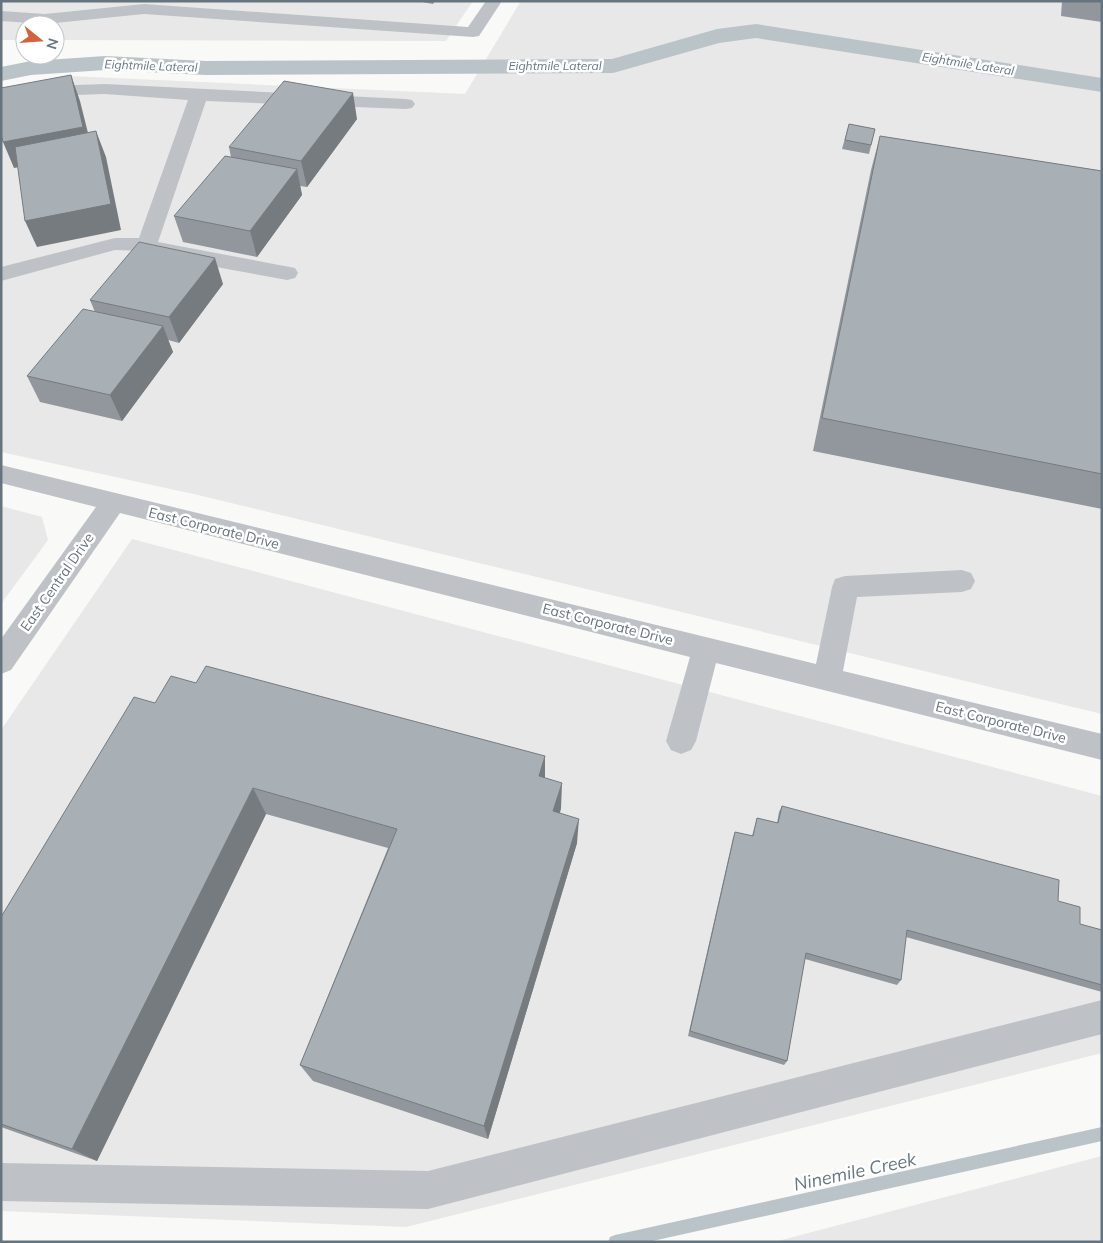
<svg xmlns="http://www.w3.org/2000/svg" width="1103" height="1243" font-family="Mulish,sans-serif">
<rect width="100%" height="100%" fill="#f9f9f7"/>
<path fill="#e7e8e7" d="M1 1H473L446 41 55 40V25H25V40H1Z
M521 1H1102V714L198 495 1 452V89L69 76 465 94Z
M1 506 42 517 48 540 1 604Z
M132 539 1102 796V1053L406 1227 1 1211V730Z
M1102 1156V1242H774Z"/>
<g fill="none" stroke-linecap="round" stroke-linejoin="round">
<path fill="#bac4c8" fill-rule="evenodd" d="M1102 1127V1141L648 1242H608L610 1237 615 1235Z"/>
<path fill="#bac4c8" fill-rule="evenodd" d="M756 24 1102 78V92L756 38 719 43 613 73 206 75 105 70 31 75 1 81V67L31 61 105 56 206 61 612 59 717 29Z"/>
<path fill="#bec2c6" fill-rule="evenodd" d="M486 1H502L479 36 473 37 144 14 45 24 1 21V11L45 14 144 4 468 27Z
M105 84 406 99 412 100 415 104 412 108 406 109 206 101 158 242 295 268 298 273 295 278 287 280 161 257 145 251 115 250 1 281V267L115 238H139L188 100 105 94 76 95 1 107V96L76 85Z
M1 465 816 664 832 587 835 579 845 576 962 570 971 573 975 581 971 589 962 592 857 597 843 671 1102 734V760L716 663 696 741 691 750 681 754 671 750 666 741 690 657 120 513 11 670 1 674V639L96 507 1 483Z
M1102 1000V1034L428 1209 1 1201V1163L428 1171Z"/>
</g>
<path fill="#91979c" d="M417 1H435L433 4Z
M1062 1H1102V22L1061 16Z
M357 119 307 187 300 186 302 195 257 257 183 242 174 216 231 157 229 147Z
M849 124 875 129 869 154 842 149Z
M880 136 1102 171V509L813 451 871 170Z
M223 284 179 343 168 340 173 352 122 421 40 402 27 376 95 312 90 300Z
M196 683 545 756V778L561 808 560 813 577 843 488 1139 313 1081 300 1065 388 848 266 814 97 1161 1 1127V917L155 703Z
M782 806 1058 901 1080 924 1102 930V992L906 937 901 980 897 985 805 959 787 1061 784 1065 688 1036 733 838 735 832 752 836 757 818 777 823 779 812Z"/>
<path fill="#767b7f" d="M71 75 80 101 93 153 14 168 3 142Z
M353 93 357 119 307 187 301 161Z
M96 131 106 157 121 230 37 247 25 221Z
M297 169 302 195 257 257 250 231Z
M215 258 223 284 179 343 169 317Z
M163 326 173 352 122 421 110 395Z
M545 756V782L539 776Z
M562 783 561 808 553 836V811Z
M253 788 266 814 97 1161 72 1149Z
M579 819 577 843 488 1139 484 1126Z"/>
<path fill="#a9b0b5" stroke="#767b7f" d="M71 75 83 127 3 142 1 134V88Z
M284 81 353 93 301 161 229 147Z
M849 124 875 129 871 145 845 140Z
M96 131 111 204 25 221 15 147Z
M880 136 1102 171V474L822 418Z
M225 156 297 169 250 231 174 216Z
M139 242 215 258 169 317 90 300Z
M83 309 163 326 110 395 27 376Z
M206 666 545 756 539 776 562 783 553 811 579 819 484 1126 300 1065 397 829 253 788 72 1149 1 1124V917L134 697 155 703 171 676 196 683Z
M782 806 1059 880 1058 901 1080 907V924L1102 930V985L907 930 901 980 806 953 787 1061 690 1031 735 832 753 836 757 818 778 823Z"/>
<g text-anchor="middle" stroke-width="5" stroke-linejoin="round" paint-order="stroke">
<g font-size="12" font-style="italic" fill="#677880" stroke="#fff">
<text transform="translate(968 64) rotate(9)" y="4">Eightmile Lateral</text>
<text transform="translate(151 66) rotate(2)" y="4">Eightmile Lateral</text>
<text x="555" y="70">Eightmile Lateral</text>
</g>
<g font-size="14" fill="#66747f" stroke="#fff">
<text transform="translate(214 528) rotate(14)" y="5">East Corporate Drive</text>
<text transform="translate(57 582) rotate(-55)" y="5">East Central Drive</text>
<text transform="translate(608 624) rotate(14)" y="5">East Corporate Drive</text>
<text transform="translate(1001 722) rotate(14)" y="5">East Corporate Drive</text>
</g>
<g font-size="18" font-style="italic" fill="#677880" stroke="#fff">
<text transform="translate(855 1172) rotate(-12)" y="6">Ninemile Creek</text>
</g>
</g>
<rect width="1103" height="1243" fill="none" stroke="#66747f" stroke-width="5"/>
<g transform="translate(40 40) rotate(107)"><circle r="24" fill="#ffffff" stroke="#c2c7cc"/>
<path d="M0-4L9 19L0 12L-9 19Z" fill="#d3633c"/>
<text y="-8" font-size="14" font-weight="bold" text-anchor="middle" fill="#66747f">N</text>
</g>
</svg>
